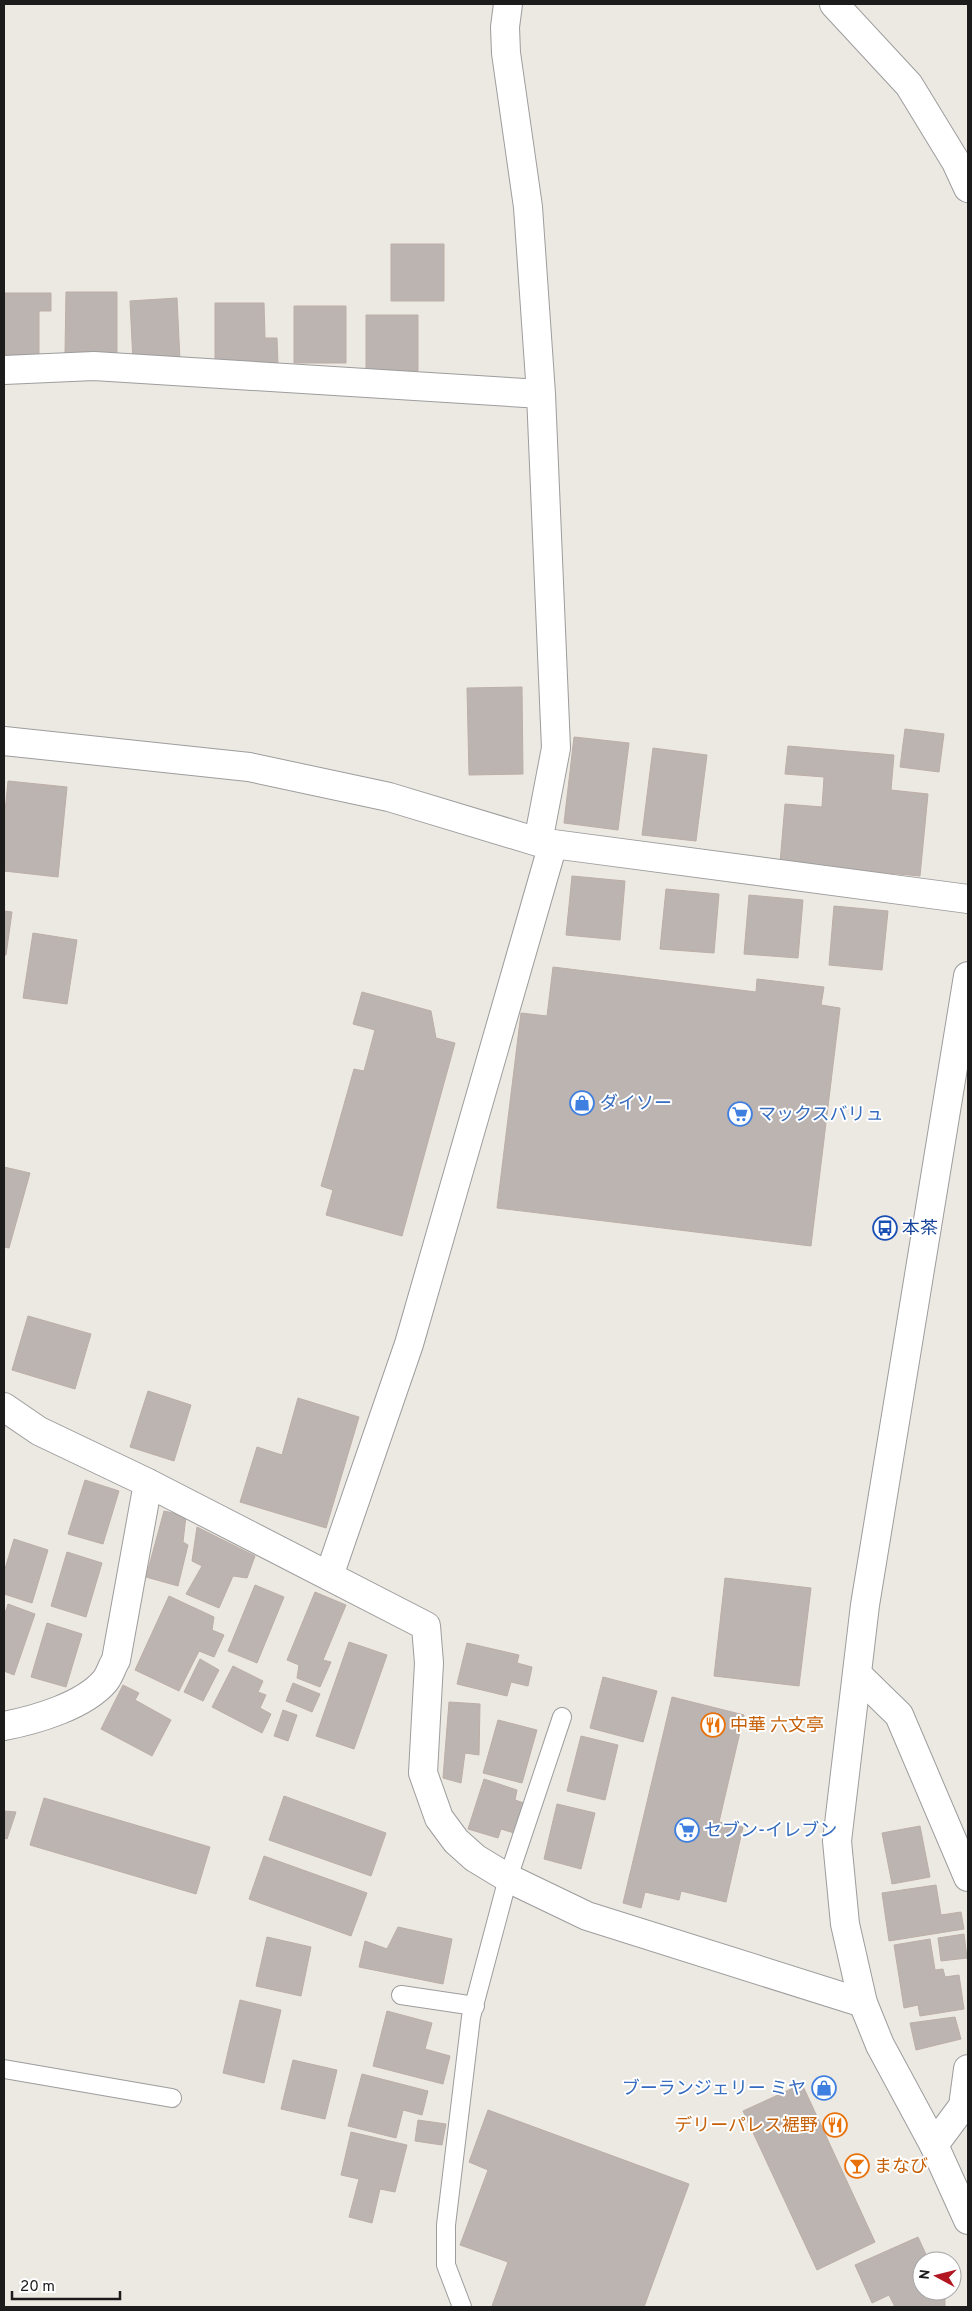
<svg xmlns="http://www.w3.org/2000/svg" width="972" height="2311" font-family="Overpass,'Noto Sans JP',sans-serif">
<rect width="100%" height="100%" fill="#ece8e2"/>
<path fill="#bcb4b0" stroke="#bcaea7" d="M391 244H444V301H391Z
M66 292H117V353H65Z
M4 293H51V311H39V355H4Z
M177 298 180 360 133 362 130 301Z
M215 303H264L265 338H277L278 365 215 366Z
M294 306H346V363H294Z
M366 315H418V371L366 372Z
M522 687 523 774 469 775 467 688Z
M905 729 944 734 939 772 900 767Z
M574 737 629 743 618 830 564 823Z
M788 746 894 755 891 790 928 794 920 876 780 863 785 804 822 807 824 777 785 774Z
M653 748 707 755 696 841 642 835Z
M8 781 67 787 58 877 4 871V822Z
M572 876 625 881 620 940 566 935Z
M666 889 719 894 714 953 660 949Z
M749 895 803 900 798 958 744 954Z
M834 906 888 911 882 970 829 965Z
M4 911 12 912 6 955H4Z
M33 933 77 940 67 1004 23 998Z
M553 967 756 992 757 979 824 987 821 1005 840 1008 811 1246 497 1208 521 1013 547 1016Z
M362 992 431 1011 436 1038 455 1043 402 1236 326 1215 333 1190 321 1186 354 1069 364 1071 375 1030 353 1024Z
M4 1167 30 1173 9 1248 4 1247Z
M28 1316 91 1334 75 1389 12 1370Z
M148 1391 191 1405 174 1461 130 1447Z
M298 1398 359 1417 326 1528 240 1502 257 1447 282 1455Z
M85 1480 119 1491 103 1544 68 1534Z
M164 1511 186 1516 183 1542 188 1545 178 1586 146 1577Z
M197 1527 255 1556 247 1578 233 1576 219 1608 186 1594 202 1566 192 1561Z
M14 1539 48 1550 32 1603 4 1594V1572Z
M67 1552 102 1563 86 1617 51 1606Z
M725 1578 811 1588 799 1686 714 1676Z
M255 1585 284 1597 257 1663 228 1651Z
M315 1592 346 1605 323 1660 331 1662 320 1687 297 1678 299 1665 287 1660Z
M169 1596 214 1617 212 1630 224 1635 214 1657 199 1651 179 1691 135 1670Z
M8 1604 35 1614 14 1675 4 1671V1616Z
M47 1623 82 1634 66 1687 31 1677Z
M349 1642 387 1655 354 1749 316 1736Z
M467 1643 519 1655 517 1663 532 1667 528 1686 511 1682 507 1696 457 1684Z
M200 1659 219 1670 203 1701 184 1692Z
M233 1666 263 1681 258 1692 266 1695 260 1708 271 1714 262 1733 212 1707Z
M603 1677 657 1691 643 1742 590 1728Z
M293 1683 320 1694 312 1712 286 1701Z
M123 1685 139 1693 135 1700 171 1720 152 1756 101 1729Z
M672 1697 744 1715 719 1822 743 1827 726 1902 681 1891 679 1900 645 1892 641 1908 623 1903Z
M449 1702 480 1704 479 1755 465 1753 461 1783 443 1778Z
M283 1710 297 1715 288 1741 274 1736Z
M498 1720 537 1730 522 1783 483 1773Z
M581 1736 618 1745 605 1800 567 1791Z
M484 1779 517 1790 515 1800 524 1803 514 1833 501 1829 498 1838 468 1829Z
M284 1796 386 1833 371 1876 269 1840Z
M44 1798 210 1847 196 1894 30 1845Z
M557 1804 595 1813 581 1869 544 1859Z
M4 1811 16 1812 7 1839 4 1838Z
M920 1826 930 1877 892 1884 882 1833Z
M264 1856 367 1893 351 1936 249 1899Z
M936 1885 941 1915 961 1912 964 1929 889 1941 882 1893Z
M398 1927 452 1939 443 1984 359 1967 365 1941 387 1949Z
M964 1934 967 1958 941 1961 938 1938Z
M267 1937 311 1947 301 1996 256 1986Z
M930 1939 935 1970 943 1969 945 1977 959 1975 964 2009 920 2016 918 2005 904 2008 894 1945Z
M240 2000 281 2010 264 2083 223 2073Z
M387 2011 432 2023 425 2049 450 2056 443 2084 373 2066Z
M955 2017 961 2039 916 2050 910 2023Z
M293 2060 337 2070 325 2119 281 2109Z
M362 2074 428 2091 422 2115 403 2110 396 2138 348 2126Z
M802 2084 875 2242 817 2270 743 2111Z
M488 2110 689 2184 644 2307H497L492 2306 508 2262 460 2245 488 2170 469 2162Z
M418 2120 446 2124 442 2145 415 2141Z
M351 2132 407 2145 395 2192 380 2189 372 2223 349 2217 359 2179 341 2175Z
M918 2237 929 2261H922V2291H942L945 2297V2307H895L889 2295 872 2303 855 2265Z"/>
<g fill="none" stroke-linecap="round" stroke-linejoin="round">
<g stroke="#9d9d9d" stroke-width="20">
<path id="service" d="M401 1995 475 2006
M4 2069 172 2098
M462 2307 446 2265V2225L471 2017 508 1878 562 1717"/>
</g>
<g stroke="#9d9d9d" stroke-width="30">
<path id="minor" d="M508 4 505 27 506 53 528 207 541 394 556 748 538 842
M4 370 94 366 541 394
M4 741 249 767 389 797 538 842 968 899
M4 1407 39 1431 148 1483 426 1626 429 1663 423 1773 439 1818 456 1841 475 1858 508 1878 587 1916 863 2003
M329 1576 409 1344 553 844
M857 1674 899 1715 968 1877
M4 1726C35 1720 84 1706 105 1681 110 1675 112 1666 116 1660L148 1483
M934 2145 963 2106 968 2069"/>
</g>
<g stroke="#9d9d9d" stroke-width="30">
<path id="tertiary" d="M834 4 909 85 956 162 968 188
M968 976 865 1605 837 1841 845 1924 863 2003 880 2045 934 2145 968 2220"/>
</g>
<use href="#service" stroke="#fff" stroke-width="18"/>
<use href="#minor" stroke="#fff" stroke-width="28"/>
<use href="#tertiary" stroke="#fff" stroke-width="28"/>
</g>
<defs>
<g id="shop-ring" transform="scale(1.25)"><circle r="9.5" fill="#fff" stroke="#3f7fe0" stroke-width="1.5"/><path d="M-5-2.5h2.3a2.7 3.5 0 0 1 5.4 0H5L5.5 6h-11ZM-1.5-2.5h3a1.5 2.3 0 0 0-3 0Z" fill="#3f7fe0"/></g>
<g id="supermarket-ring" transform="scale(1.25)"><circle r="9.5" fill="#fff" stroke="#3f7fe0" stroke-width="1.5"/><path d="M-6-5.5h2.5l.6 2H6L4.5 2H-2.5L-4.4-4H-6ZM-1.5 3.2a1.3 1.3 0 1 0 .1 0ZM3 3.2a1.3 1.3 0 1 0 .1 0Z" fill="#3f7fe0"/></g>
<g id="bus-ring" transform="scale(1.25)"><circle r="9.5" fill="#fff" stroke="#1a4fb4" stroke-width="1.5"/><path d="M-5-6H5V4H4V6H2V4H-2V6H-4V4H-5ZM-3.5-4V0h7V-4ZM-3.5 1.2v1.5H-2V1.2ZM2 1.2v1.5H3.5V1.2Z" fill="#1a4fb4"/></g>
<g id="restaurant-ring" transform="scale(1.25)"><circle r="9.5" fill="#fff" stroke="#e8710a" stroke-width="1.5"/><path d="M-5-6h1v4h1v-4h1v4h1v-4h1v5L-1.5 .5V6h-2V.5L-5-1ZM5-6V6H3V1.5H1.5Q1.5-4 5-6Z" fill="#e8710a"/></g>
<g id="bar-ring" transform="scale(1.25)"><circle r="9.5" fill="#fff" stroke="#e8710a" stroke-width="1.5"/><path d="M-6-5H6L.8 .8V4.5H3.5V6h-7V4.5H-.8V.8Z" fill="#e8710a"/></g>
</defs>
<g fill-rule="evenodd">
<use href="#shop-ring" x="582" y="1103"/>
<use href="#supermarket-ring" x="740" y="1114"/>
<use href="#bus-ring" x="885" y="1228"/>
<use href="#restaurant-ring" x="713" y="1725"/>
<use href="#supermarket-ring" x="687" y="1830"/>
<use href="#shop-ring" x="824" y="2088"/>
<use href="#restaurant-ring" x="835" y="2125"/>
<use href="#bar-ring" x="857" y="2166"/>
</g>
<g text-anchor="middle" stroke-width="4" stroke-linejoin="round" paint-order="stroke">
<g font-size="18" fill="#366cbe" stroke="#fff" text-anchor="start">
<text x="600" y="1109">ダイソー</text>
<text x="758" y="1120">マックスバリュ</text>
<text x="704" y="1836">セブン-イレブン</text>
<text x="806" y="2094" text-anchor="end">ブーランジェリー ミヤ</text>
</g>
<g font-size="18" fill="#164399" stroke="#fff" text-anchor="start">
<text x="902" y="1234">本茶</text>
</g>
<g font-size="18" fill="#c56008" stroke="#fff" text-anchor="start">
<text x="730" y="1731">中華 六文亭</text>
<text x="818" y="2131" text-anchor="end">デリーパレス裾野</text>
<text x="874" y="2172">まなび</text>
</g>
</g>
<rect width="972" height="2311" fill="none" stroke="#1c1c1c" stroke-width="10"/>
<g transform="translate(937 2276) rotate(277)"><circle r="24" fill="#ffffff" stroke="#a4a4a4"/>
<path d="M0-4L9 19L0 12L-9 19Z" fill="#b21621"/>
<text y="-8" font-size="14" font-weight="bold" text-anchor="middle" fill="#1c1c1c">N</text>
</g>
<path d="M12 2291v8h108v-8" fill="none" stroke="#1c1c1c" stroke-width="2.5"/>
<text x="20" y="2291" font-size="15" fill="#1c1c1c" stroke="#ffffff" stroke-width="4" paint-order="stroke">20 m</text>
</svg>
